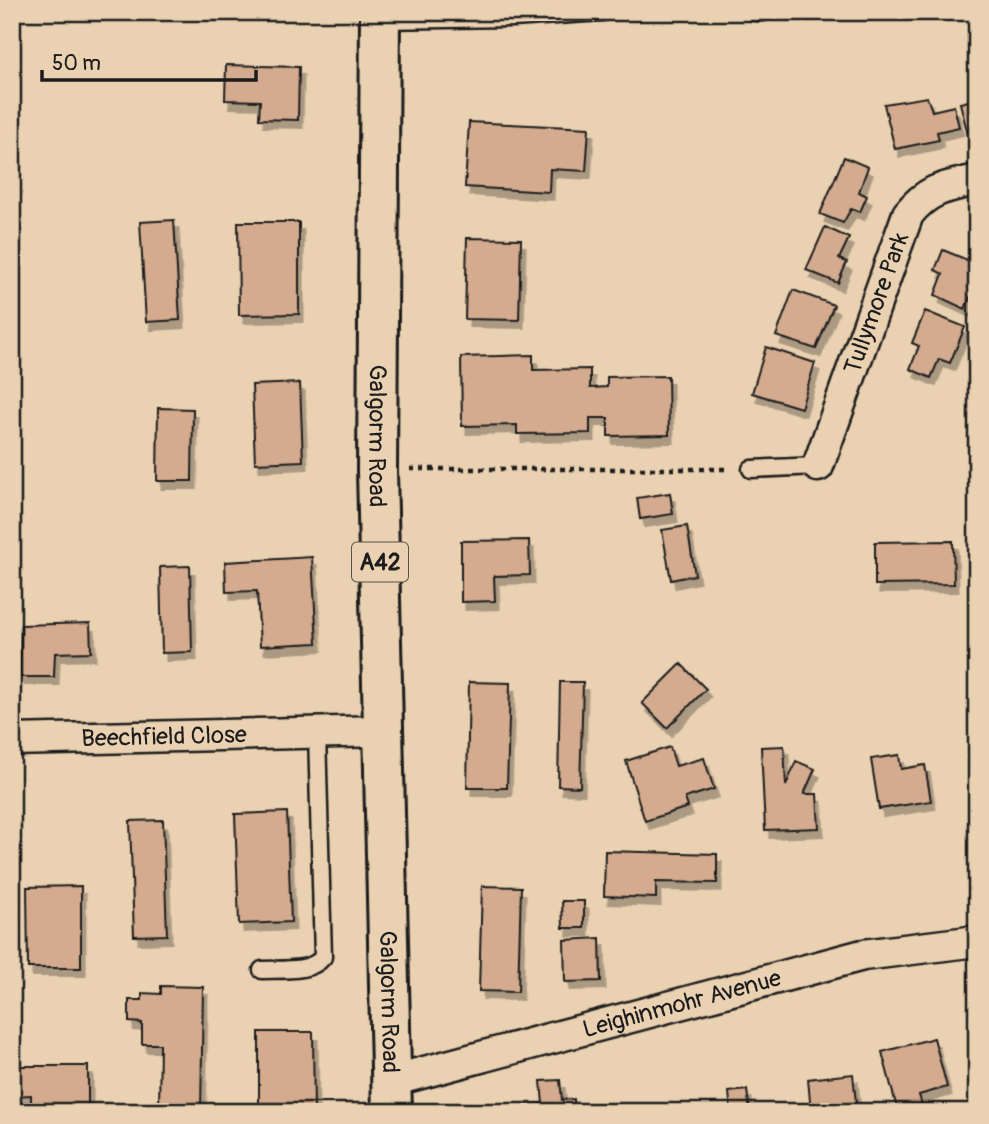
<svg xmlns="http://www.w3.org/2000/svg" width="989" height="1124" font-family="Pangolin,sans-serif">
<defs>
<filter id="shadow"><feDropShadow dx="4.5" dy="8" stdDeviation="0" flood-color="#0004"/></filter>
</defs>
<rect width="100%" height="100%" fill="#ead1b2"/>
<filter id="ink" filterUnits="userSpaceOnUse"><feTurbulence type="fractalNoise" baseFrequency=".0143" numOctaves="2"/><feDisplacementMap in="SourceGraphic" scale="14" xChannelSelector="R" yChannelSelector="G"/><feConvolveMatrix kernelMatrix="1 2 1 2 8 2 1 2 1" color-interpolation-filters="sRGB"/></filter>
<g filter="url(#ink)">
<path fill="#d4ab8e" stroke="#1c1c1c" stroke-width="2" filter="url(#shadow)" d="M226 65 299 67 298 120 259 119 260 101 225 100Z
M927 97 932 111 954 106 959 127 937 132 939 140 895 149 884 104Z
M977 99V133L968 135 960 103Z
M469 122 589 128 586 171 550 169 549 192 465 187Z
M844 157 868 167 859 192 867 196 860 212 851 209 843 223 820 214Z
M174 220 180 320 146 322 140 222Z
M238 222H299V314L239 315Z
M825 227 849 238 839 259 847 262 838 283 806 270Z
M467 238 521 239 519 320 465 319Z
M943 250 977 264V282L965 309 935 295 943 274 935 270Z
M793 290 834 305 816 349 776 336Z
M925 311 965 327 950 363 939 359 931 378 910 369 919 346 912 343Z
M766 347 815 363 801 408 752 393Z
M533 355V370L590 369V388L607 387V377L668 376 669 435 608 436V418H590V433L517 434V425L462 426 461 357Z
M300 383 303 461 255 463 252 385Z
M158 408 193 409 192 481H157Z
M670 493 673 514 640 519 637 498Z
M687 526 695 575 671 580 662 530Z
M529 540 530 575 494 576 495 601 461 602V541Z
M953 541 954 584 875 585V542Z
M312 557 317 643 260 646 257 591 226 592 225 562Z
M190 566 192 652 162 653 160 567Z
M90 623 91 652 55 653 54 677H20L21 625Z
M681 664 706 689 667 728 642 703Z
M469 682 510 683 507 788H467Z
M560 682H583L580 787 558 786Z
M784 746 786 786 796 761 815 769 804 794H817L819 828 765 830 761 747Z
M670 747 676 766 704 758 714 789 685 798 688 807 645 821 626 761Z
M899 755 901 769 925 765 931 801 879 809 871 759Z
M287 812 291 922 239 924 235 814Z
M163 820 167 935 134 936 130 821Z
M605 851 717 854V883L656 882V898L604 896Z
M81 886V968H28L27 887Z
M482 886 521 887 518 992 479 991Z
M562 901H584V928H563Z
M600 938 601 981 565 982 564 940Z
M161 986 203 987 201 1112H159L160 1044H142V1023L129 1022V1000H142V993L161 994Z
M259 1032H313L314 1112H259Z
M934 1038 947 1087 919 1095 924 1112H898L882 1052Z
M12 1066H88V1112H31V1095L12 1096Z
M853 1074 857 1112H811L808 1079Z
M560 1080 562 1100 574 1099 575 1112H504V1107L543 1104 541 1081Z
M747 1090 750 1112H731L729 1092Z"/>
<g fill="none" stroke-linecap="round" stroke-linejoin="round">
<g stroke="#1c1c1c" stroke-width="21">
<path id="service" d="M755 12H763
M380 20 513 18 602 12
M751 469 818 466
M262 970C281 969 311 973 323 957L317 733"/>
</g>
<g stroke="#1c1c1c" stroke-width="35">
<g id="minor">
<path id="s1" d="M818 466 908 214C929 188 946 187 977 180"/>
<path id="s2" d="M12 740 384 731"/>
<path id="s3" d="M391 1081 863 955 977 941"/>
</g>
</g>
<g stroke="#1c1c1c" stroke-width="44">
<g id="primary">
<path id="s4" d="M380 12 377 470 392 1112"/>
</g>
</g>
<path stroke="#1c1c1c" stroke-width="4.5" stroke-dasharray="5 5" stroke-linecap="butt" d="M410 469H730"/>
<use href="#service" stroke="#ead1b2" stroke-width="16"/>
<use href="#minor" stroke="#ead1b2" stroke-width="30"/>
<use href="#primary" stroke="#ead1b2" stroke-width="38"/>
</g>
</g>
<g text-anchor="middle" stroke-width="6" stroke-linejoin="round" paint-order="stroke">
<rect fill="#ead1b2" stroke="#5a5249" stroke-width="2" x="352" y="542.5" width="56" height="39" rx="5"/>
<g font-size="23" font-weight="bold" fill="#1c1c1c">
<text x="380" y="570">A42</text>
</g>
<g font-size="24" fill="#1c1c1c" stroke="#ead1b2">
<text dy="8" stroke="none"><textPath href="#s1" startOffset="173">Tullymore Park</textPath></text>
<text dy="8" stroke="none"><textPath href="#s4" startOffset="424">Galgorm Road</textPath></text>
<text dy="8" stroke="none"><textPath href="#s2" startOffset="152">Beechfield Close</textPath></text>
<text dy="8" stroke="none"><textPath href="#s4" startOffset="990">Galgorm Road</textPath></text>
<text dy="8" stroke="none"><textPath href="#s3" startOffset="301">Leighinmohr Avenue</textPath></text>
</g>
</g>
<rect width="989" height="1124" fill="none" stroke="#ead1b2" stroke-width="42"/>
<rect x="21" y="21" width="947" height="1082" fill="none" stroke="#1c1c1c" stroke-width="2.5" filter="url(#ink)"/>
<path d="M42 70v10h214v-10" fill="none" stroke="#1c1c1c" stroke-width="3.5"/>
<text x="52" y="70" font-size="21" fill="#1c1c1c" stroke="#ead1b2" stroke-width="5" paint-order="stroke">50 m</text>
</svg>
